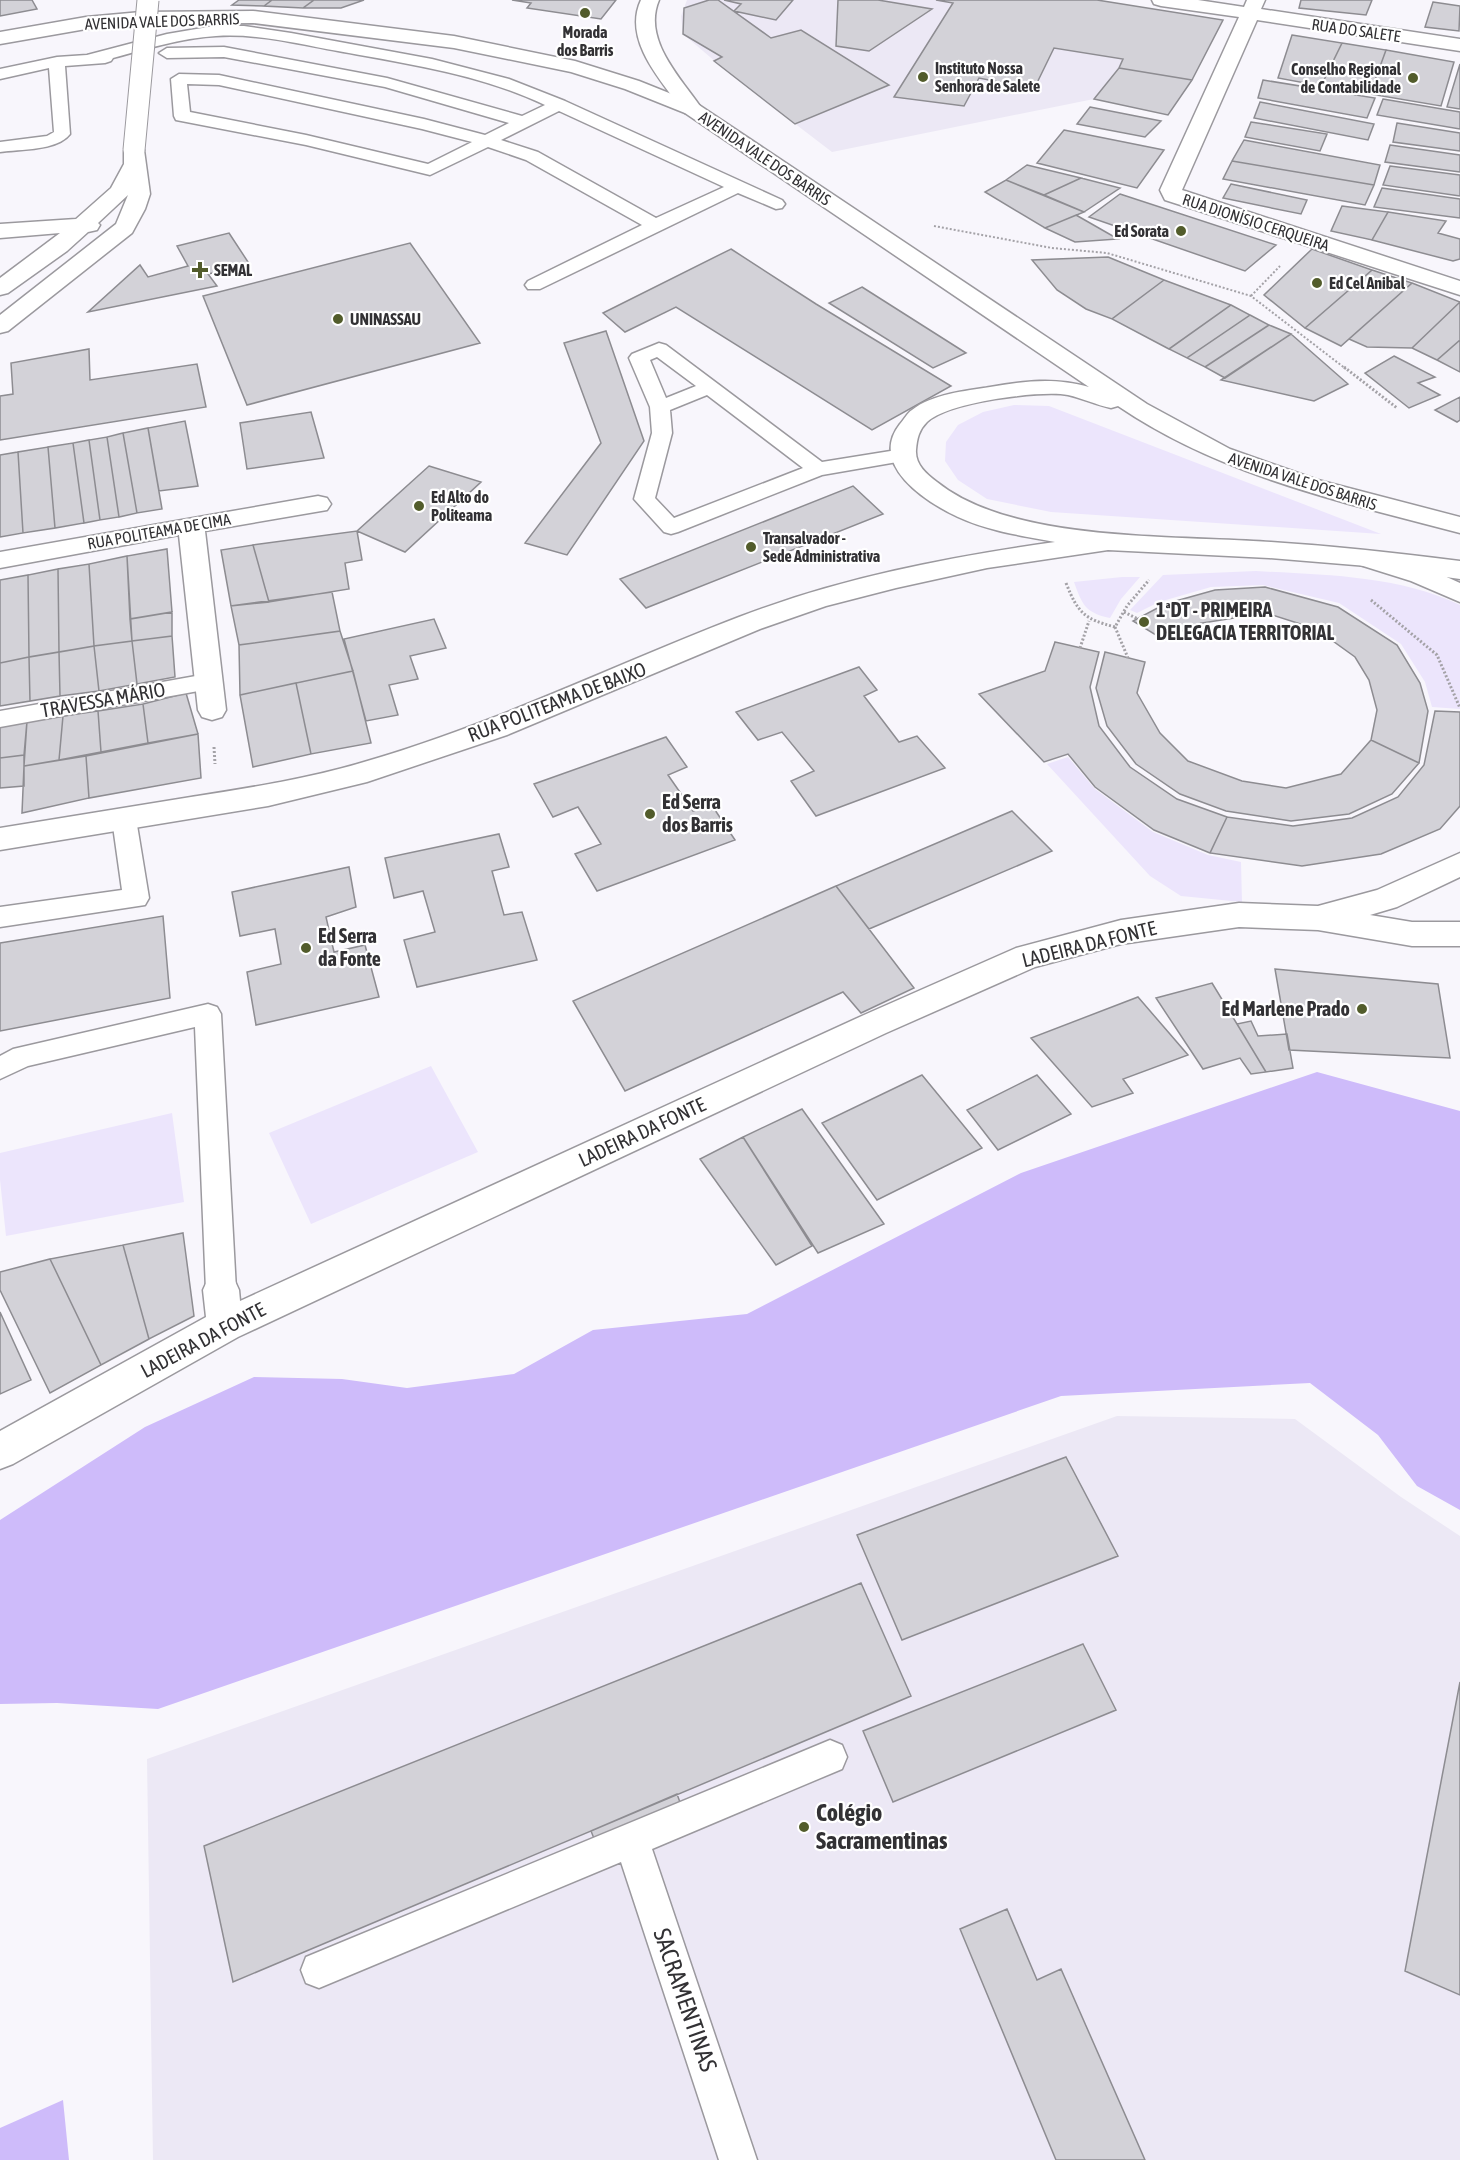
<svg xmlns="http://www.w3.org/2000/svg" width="1460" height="2160" font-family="'Asap Condensed',sans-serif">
<rect width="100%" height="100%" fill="#f8f6fc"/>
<path fill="#ece8f5" d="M687 0H1097L1223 20 1192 80 1119 68 1094 99 832 152 730 74 683 34 681 16Z
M1117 1416 1295 1419 1401 1497 1460 1536V2160H153L147 1759Z"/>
<path fill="#ece5fc" d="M1014 405 1049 406 1381 534 1051 512 987 499 958 480 945 461 946 442 958 425 983 412Z
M1256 571C1324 575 1397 575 1460 605V709L1432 707 1425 682 1401 644 1339 603 1263 585 1211 587 1159 602 1137 613 1130 610 1163 575Z
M1122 577H1140L1121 599 1110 618C1085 613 1082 604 1074 582Z
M1068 757 1095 789 1153 832 1208 855 1241 862 1242 902 1181 896 1150 876 1047 764Z
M431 1066 478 1152 311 1224 269 1133Z
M172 1113 184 1202 6 1236 0 1180V1153Z"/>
<path fill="#cebbfa" d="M1317 1072 1460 1111V1510L1417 1486 1378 1435 1310 1383 1061 1396 158 1709 57 1703 0 1704V1520L145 1427 254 1377 342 1379 407 1388 514 1374 593 1330 747 1314 1021 1173Z
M63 2100 69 2160H0V2128Z"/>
<path fill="#d3d2d8" stroke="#8d8c91" stroke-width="1.5" d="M0 0H32L37 9 0 16Z
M239 0H272L264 6 232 5Z
M272 0H314L303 8 264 6Z
M314 0H364L341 8H303Z
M512 0H616L601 19 527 8 531 3Z
M709 0H718L771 38 801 30 889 85 795 124 714 61 722 57 683 34 684 8Z
M724 0H793L776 20 734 11 741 4Z
M838 0H878L932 9 869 51 836 46Z
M936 0H1097L1223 20 1192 80 1119 68 1123 59 1054 48 1034 89 979 78 964 106 894 97 953 3Z
M1301 0H1372L1366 15 1299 8Z
M1433 2 1460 6 1459 31 1425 27Z
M1292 35 1342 43 1321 86 1278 78Z
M1342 43 1386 50 1370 94 1321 86Z
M1386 50 1454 62 1441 106 1370 94Z
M1460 64V109L1447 107Z
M1119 68 1192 80 1168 115 1094 99Z
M1263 80 1375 98 1367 118 1258 98Z
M1383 99 1460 112V129L1377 115Z
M1260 102 1374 124 1368 140 1254 118Z
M1090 107 1161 121 1145 137 1077 124Z
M1251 122 1327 134 1320 151 1245 137Z
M1397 123 1460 133V151L1393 142Z
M1064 130 1164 150 1137 188 1037 163Z
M1244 140 1380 165 1374 185 1232 161Z
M1390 145 1460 155V172L1385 162Z
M1232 161 1374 185 1365 205 1223 179Z
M1027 165 1081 178 1044 195 1006 180Z
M1390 166 1460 175V196L1383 185Z
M1081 178 1120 188 1084 212 1044 195Z
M1006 180 1084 212 1045 228 985 192Z
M1231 184 1307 200 1301 214 1223 198Z
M1382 188 1460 199V218L1374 207Z
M1120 194 1276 245 1245 271 1089 217Z
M1342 206 1388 212 1372 240 1331 231Z
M1388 212 1446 221 1438 233 1460 239V259L1453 261 1372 240Z
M1076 215 1118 239 1075 242 1045 228Z
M229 233 250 265 208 274 217 286 88 312 140 265 148 277 188 266 177 246Z
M410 243 480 343 247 405 203 296Z
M731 249 816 304 951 386 872 430 676 307 625 332 603 313Z
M1312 249 1372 270 1305 328 1264 295Z
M1108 257 1164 280 1112 319 1086 309 1057 290 1032 260Z
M1372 270 1412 283 1341 346 1305 328Z
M1164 280 1231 305 1169 349 1112 319Z
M1412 283 1460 302 1412 348 1367 347 1349 339Z
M862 287 966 353 933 368 829 303Z
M1460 302V340L1437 360 1412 348Z
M1231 305 1250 315 1187 358 1169 349Z
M1250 315 1269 325 1205 367 1187 358Z
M1269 325 1291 334 1225 378 1205 367Z
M606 331 644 441 567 555 525 543 601 443 564 343Z
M1291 334 1348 384 1314 401 1221 380Z
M1460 340V372L1437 360Z
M89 349 90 380 197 364 206 407 0 440V396L13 394 11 363Z
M1394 356 1435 377 1418 383 1440 395 1409 408 1365 373Z
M1460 397V420L1457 422 1435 410Z
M311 412 324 458 247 469 240 423Z
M185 421 198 486 159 491 148 428Z
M148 428 162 509 137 513 123 433Z
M123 433 137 513 119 517 107 437Z
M107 437 119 517 100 520 89 440Z
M89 440 100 520 84 523 73 443Z
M73 443 84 523 55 528 48 447Z
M48 447 55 528 23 533 18 452Z
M18 452 23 533 0 537V455Z
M429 466 481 482 405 552 357 531Z
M853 486 883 514 646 608 620 579Z
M357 531 362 560 345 563 349 589 269 602 253 545Z
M253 545 269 602 231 606 221 550Z
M167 549 172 612 130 619 127 556Z
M127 556 132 641 94 646 89 564Z
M89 564 94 646 59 652 58 569Z
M58 569 59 652 29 657 28 575Z
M28 575 29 657 0 663V580Z
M1265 587 1338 607 1397 645 1420 683 1428 711 1419 763 1371 740 1377 710 1369 680 1355 657 1316 629 1266 613 1196 624 1164 640 1133 621 1165 604 1215 590Z
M332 592 340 631 239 645 231 606Z
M172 612V636L132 641 130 619Z
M434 619 446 648 410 656 418 679 389 685 398 715 366 721 344 639Z
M340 631 353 671 240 695 239 645Z
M172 636 175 677 137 684 132 641Z
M132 641 137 684 99 691 94 646Z
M1055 642 1099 652 1090 687 1099 726 1130 767 1177 799 1227 817 1210 853 1154 830 1095 787 1068 754 1044 762 979 694 1045 671Z
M94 646 99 691 60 696 59 652Z
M59 652 60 696 30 701 29 657Z
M1105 652 1145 662 1137 693 1160 733 1188 761 1242 781 1286 788 1341 774 1371 740 1419 763 1392 794 1349 814 1291 821 1226 811 1180 794 1136 764 1107 726 1096 688Z
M29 657 30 701 0 706V663Z
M859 667 877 690 864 696 899 742 917 736 945 768 816 816 791 781 814 771 782 732 758 740 736 712Z
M353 671 371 743 311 754 296 683Z
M296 683 311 754 253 767 240 695Z
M186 693 198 734 148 743 143 704Z
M143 704 148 743 101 752 98 711Z
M98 711 101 752 59 760 63 716Z
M1435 711 1460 712V806L1440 829 1381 854 1302 866 1210 853 1227 817 1293 826 1352 818 1398 797 1424 765Z
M63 716 59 760 24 766 27 721Z
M27 721 24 755 0 758V726Z
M198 734 201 778 89 798 86 756Z
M666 737 687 767 668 775 693 811 711 804 735 840 597 891 575 854 601 844 578 807 553 817 534 784Z
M24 755V786L0 788V758Z
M86 756 89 798 22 813 24 766Z
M1012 811 1052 851 869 929 836 886Z
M499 834 509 867 492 871 504 915 522 912 537 960 417 987 404 940 435 932 423 891 394 898 385 858Z
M349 867 356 907 326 917 334 952 365 945 379 997 256 1025 247 972 281 964 275 929 240 936 232 892Z
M836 886 914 988 861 1013 843 992 625 1091 573 1001Z
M163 916 170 998 0 1031V943Z
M1275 969 1438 984 1450 1058 1289 1050Z
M1212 983 1237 1024 1266 1072 1251 1074 1240 1058 1203 1069 1156 998Z
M1138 997 1188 1055 1123 1079 1133 1093 1092 1107 1031 1038Z
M1251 1021 1258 1036 1287 1034 1293 1068 1266 1072 1237 1024Z
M922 1075 982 1148 877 1200 822 1123Z
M1037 1075 1071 1114 998 1150 967 1110Z
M802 1109 884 1224 818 1253 743 1137Z
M743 1137 812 1246 776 1265 700 1159Z
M183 1233 194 1316 149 1339 123 1245Z
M123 1245 149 1339 101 1365 50 1259Z
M50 1259 101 1365 50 1393 0 1290V1272Z
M0 1312 31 1380 0 1394Z
M1066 1457 1118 1556 902 1640 857 1535Z
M861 1583 911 1696 233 1982 204 1846Z
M1083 1644 1116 1710 893 1802 863 1731Z
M1460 1682V1995L1405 1971Z
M677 1794 690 1830 605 1866 591 1831Z
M1007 1909 1037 1980 1061 1969 1145 2160H1056L960 1929Z"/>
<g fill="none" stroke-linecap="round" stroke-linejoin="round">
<g stroke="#9b999e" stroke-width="3">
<path id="lane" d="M214 26H244L291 33 432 59 509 79 565 101 782 200 785 204 782 208 776 209 738 193 540 289H528L525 285 528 281 642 225 526 160 488 147 430 175 306 145 176 120 174 116 171 79 179 74 219 75 424 119 485 135 509 123 385 87 224 57 167 58 159 53 167 48 224 47 387 78 522 116 545 105C480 74 408 64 338 51 298 44 257 33 216 36 181 38 146 49 113 58L111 61 105 63 65 66 70 134C57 151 20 149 0 152V142L47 136 54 132 49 68 0 79V69L57 57 87 55 167 34ZM187 84 219 85 422 129 472 142 428 164 306 135 190 112ZM559 111 724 187 656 218 538 152 501 140Z
M659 343 666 345 822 462 903 449 910 451 913 455 910 459 903 461 822 475 678 532 671 534 664 532 634 499 652 433 650 407 629 358 632 354ZM657 357 696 386 666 398 650 360ZM707 395 803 468 674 518 655 498 672 433 670 410Z
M207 674 215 676 218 682 215 688 0 727V711Z
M124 810 133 813 136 819 149 898 145 905 0 927V907L122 890 112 819 115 813Z
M208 1004 217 1007 221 1014 236 1290 231 1299 221 1303 211 1299 206 1290 195 1027 28 1066 0 1079V1056L13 1049Z
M830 1740 842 1745 847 1757 842 1769 652 1849 757 2160H719L621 1862 319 1988 306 1983 301 1970 306 1957Z"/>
</g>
<g stroke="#9b999e" stroke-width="3">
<path id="street" d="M641 0H659C642 40 681 78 702 109L699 113H685C662 82 622 40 641 0Z
M1152 0H1198L1244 7 1247 0H1265L1261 9 1460 39V51L1257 20 1182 190 1460 281V295L1165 200 1160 190 1239 17 1161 6 1154 4Z
M318 496 327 498 331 504 327 510 205 531 226 710 222 717 212 720 202 717 198 710 179 535 0 568V552Z
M1369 551 1429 569 1460 583V602L1411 581 1360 565 1356 559 1360 553Z
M1460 853V877L1397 907 1370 915 1412 922H1460V946H1412L1318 930 1239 927 1121 944 1035 967 886 1033 238 1337 13 1464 0 1469V1431L206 1317 203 1290 208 1279 221 1274 234 1279 239 1290 240 1301 864 1015 1016 948 1121 920 1239 903 1318 906 1377 890Z"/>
</g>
<g stroke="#9b999e" stroke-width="3">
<path id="secondary" d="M253 11 454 36 575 61 639 81 699 105 1147 404 1230 449 1318 480 1460 517V533C1342 502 1221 476 1118 406L1111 408C1096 405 1082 398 1068 395 1040 390 948 402 927 422 919 430 917 438 916 450 915 464 926 474 937 482 1012 543 1177 535 1271 542 1334 546 1397 553 1460 561V579L1367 566 1269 558 1108 550 987 568 896 588 826 606 760 629 507 735 367 782 268 806 0 850V828C64 818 127 807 191 797 248 788 307 779 364 762 493 725 614 665 739 617 840 578 948 557 1055 542 1023 536 988 531 958 517 926 502 868 465 900 424 904 420 907 413 912 410 932 394 965 391 990 387 1024 381 1055 377 1089 387L685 113 625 89 571 72 454 48 253 23 141 24 86 29 0 44V32L86 17 141 12Z
M134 144 141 146 144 150 150 194 145 209 132 233 8 331 0 333V315L116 224 128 195 98 223 100 225 97 230 88 232 67 251 8 293 0 295V278L60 233 0 238V224L76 219 111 188 124 164V150L127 146Z"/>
</g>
<path stroke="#a4a2a7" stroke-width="2" stroke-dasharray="2 2" stroke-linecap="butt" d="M934 226 1052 248 1107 253 1251 296 1346 369
M1251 296 1280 266"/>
<path stroke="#a4a2a7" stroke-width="3" stroke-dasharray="2 2" stroke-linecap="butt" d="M1344 367 1397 408
M1066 583C1078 613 1084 619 1115 627L1127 606 1149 580
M1371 600 1437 655 1460 708
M1124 612 1138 619
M1115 627 1128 658
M1080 648 1089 621
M214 747 215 764"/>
<use href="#lane" fill="#fff" fill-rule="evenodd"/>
<use href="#street" fill="#fff" fill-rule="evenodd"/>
<use href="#secondary" fill="#fff" fill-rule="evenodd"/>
<g stroke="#9b999e" stroke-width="23" stroke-linecap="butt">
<path id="secondary-bridge" d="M134 150 148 0"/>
</g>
<use href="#secondary-bridge" stroke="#fff" stroke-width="21"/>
</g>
<g fill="#525c2b" stroke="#fff" stroke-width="2">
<circle cx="585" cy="13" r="6"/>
<circle cx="923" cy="77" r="6"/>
<circle cx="1413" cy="78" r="6"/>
<circle cx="1181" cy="231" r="6"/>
<path d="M197 261h6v6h6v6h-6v6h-6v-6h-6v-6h6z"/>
<circle cx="1317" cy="283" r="6"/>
<circle cx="338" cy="319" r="6"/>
<circle cx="419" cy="506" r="6"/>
<circle cx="751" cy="547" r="6"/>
<circle cx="1144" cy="622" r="6"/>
<circle cx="650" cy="814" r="6"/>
<circle cx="306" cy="948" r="6"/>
<circle cx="1362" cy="1009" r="6"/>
<circle cx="804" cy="1827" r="6"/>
</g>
<g text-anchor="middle" stroke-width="4.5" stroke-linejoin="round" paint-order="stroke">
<g font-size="16" fill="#323134" stroke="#fff">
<text transform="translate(162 21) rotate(-2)" y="6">AVENIDA VALE DOS BARRIS</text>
<text transform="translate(1356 30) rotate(8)" y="6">RUA DO SALETE</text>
<text transform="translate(765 158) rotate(34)" y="6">AVENIDA VALE DOS BARRIS</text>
<text transform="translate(1256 222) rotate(18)" y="6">RUA DIONÍSIO CERQUEIRA</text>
<text transform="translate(1303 481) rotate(18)" y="6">AVENIDA VALE DOS BARRIS</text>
<text transform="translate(159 531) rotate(-10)" y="6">RUA POLITEAMA DE CIMA</text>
</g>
<g font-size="16" font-weight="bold" fill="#323134" stroke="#fff" text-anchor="start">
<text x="585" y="38" text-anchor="middle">Morada<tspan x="585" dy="18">dos Barris</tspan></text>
<text x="935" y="74">Instituto Nossa<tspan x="935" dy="18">Senhora de Salete</tspan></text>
<text x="1401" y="75" text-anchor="end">Conselho Regional<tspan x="1401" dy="18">de Contabilidade</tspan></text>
<text x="1169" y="237" text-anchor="end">Ed Sorata</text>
<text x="214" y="276">SEMAL</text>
<text x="1329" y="289">Ed Cel Anibal</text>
<text x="350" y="325">UNINASSAU</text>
<text x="431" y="503">Ed Alto do<tspan x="431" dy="18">Politeama</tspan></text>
<text x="763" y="544">Transalvador -<tspan x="763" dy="18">Sede Administrativa</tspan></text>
</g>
<g font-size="20" font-weight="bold" fill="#323134" stroke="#fff" text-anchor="start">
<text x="1156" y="617">1ªDT - PRIMEIRA<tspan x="1156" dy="23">DELEGACIA TERRITORIAL</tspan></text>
<text x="662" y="809">Ed Serra<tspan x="662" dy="23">dos Barris</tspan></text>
<text x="318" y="943">Ed Serra<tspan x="318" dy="23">da Fonte</tspan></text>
<text x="1350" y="1016" text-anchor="end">Ed Marlene Prado</text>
</g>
<g font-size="20" fill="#323134" stroke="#fff">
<text transform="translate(103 700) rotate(-10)" y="7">TRAVESSA MÁRIO</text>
<text transform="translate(557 702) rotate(-21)" y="7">RUA POLITEAMA DE BAIXO</text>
<text transform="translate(1089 944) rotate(-14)" y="7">LADEIRA DA FONTE</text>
<text transform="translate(642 1132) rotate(-25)" y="7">LADEIRA DA FONTE</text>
<text transform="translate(203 1340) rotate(-28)" y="7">LADEIRA DA FONTE</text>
</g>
<g font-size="24" font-weight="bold" fill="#323134" stroke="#fff" text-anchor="start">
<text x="816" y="1821">Colégio<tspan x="816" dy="28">Sacramentinas</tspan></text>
</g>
<g font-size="24" fill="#323134" stroke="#fff">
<text transform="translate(685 2000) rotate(71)" y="8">SACRAMENTINAS</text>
</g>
</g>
</svg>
